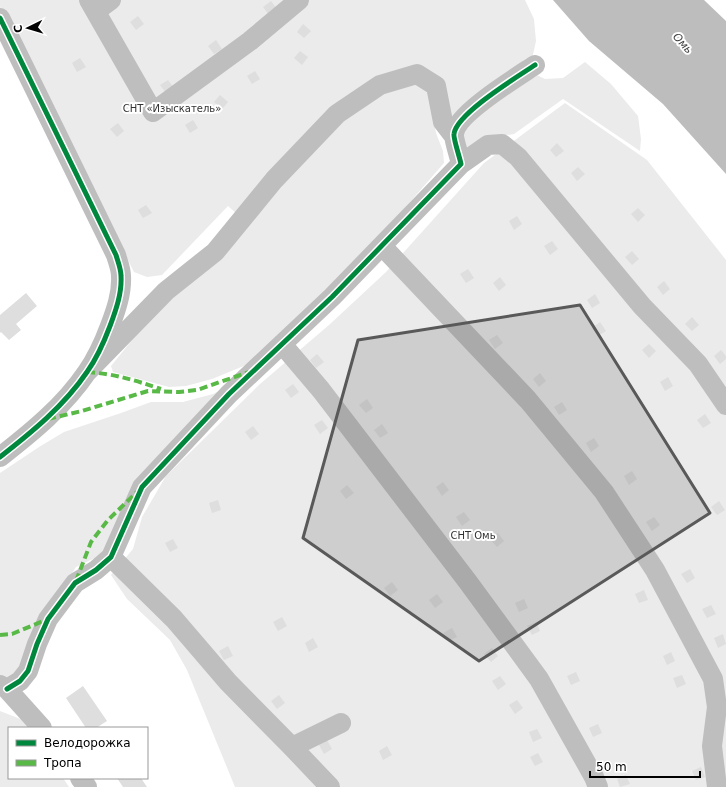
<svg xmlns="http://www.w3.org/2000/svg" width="726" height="787" font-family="'DejaVu Sans',sans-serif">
<rect width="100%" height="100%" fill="#fff"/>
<path fill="#ebebeb" d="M0 0H525L534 19 536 41 532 59 537 75 545 79 563 78 585 62 611 84 638 116 641 139 640 151 563 99 514 134 494 137 466 151 449 123 443 87 377 81 237 214 228 206 162 275 147 277 134 272 0 7Z
M419 83 433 95V116L436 133 443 151 444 163 403 210 358 258 251 363 212 379 186 386 169 387 113 372 111 366 137 334 333 124 382 90Z
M565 103 647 160 726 260V787H235L187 670 170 640 127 599 111 575 133 549 142 517 166 476 260 384 329 325 386 272 484 163Z
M237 382 195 424 108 548 95 558 76 567 49 609 13 680 0 679V473L39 447 64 432 121 413 151 402H183L213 394Z
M0 711 23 720 29 728H9V778H63L69 787H0Z"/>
<path fill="#bdbdbd" d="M553 0H704L726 21V174L663 104 589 41Z"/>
<path fill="#dedede" d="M271 1 277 9 269 15 263 7Z
M138 16 144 24 136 30 130 22Z
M303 24 311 31 304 38 297 32Z
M216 40 222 49 214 54 208 46Z
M300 51 308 57 302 65 294 58Z
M80 58 86 67 77 72 72 63Z
M255 71 260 79 252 84 247 76Z
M168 80 174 88 166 93 160 85Z
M220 95 228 102 222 109 214 102Z
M193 120 198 128 190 133 185 125Z
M118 123 124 131 117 137 110 129Z
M557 143 564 151 556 157 550 150Z
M578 167 585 174 577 181 571 173Z
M146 205 152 213 143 218 138 210Z
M638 208 645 215 638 222 631 214Z
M517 216 522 224 514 230 509 221Z
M552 241 558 249 550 255 544 246Z
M632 251 639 259 632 265 625 257Z
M468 269 474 278 466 283 460 274Z
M500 277 506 285 499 291 493 283Z
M664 281 670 289 663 295 657 287Z
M26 293 37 306 16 324 21 330 9 340 1 332 0 333V315Z
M595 294 600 303 592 308 587 300Z
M692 317 699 325 692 331 685 324Z
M600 322 606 331 598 336 592 328Z
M497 335 503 343 495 349 489 340Z
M649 344 656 351 649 358 642 350Z
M721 350 726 356V359L720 364 714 356Z
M317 354 324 362 316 368 310 360Z
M540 373 546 381 539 387 533 379Z
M668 377 673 386 665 391 660 382Z
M293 384 299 392 291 398 285 390Z
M367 399 373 408 366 413 359 405Z
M562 402 567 410 559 415 554 407Z
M705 414 711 423 703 428 697 420Z
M322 420 328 428 320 434 314 425Z
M382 424 388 433 380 438 374 430Z
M253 426 259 434 251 440 245 432Z
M594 438 599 446 591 452 586 443Z
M632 471 637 479 629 485 624 476Z
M443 482 449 490 442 496 436 487Z
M347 485 354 493 346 499 340 491Z
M218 500 221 510 212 513 209 503Z
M719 501 725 510 717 515 711 507Z
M464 512 470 520 462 526 456 517Z
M654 517 660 525 652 531 646 522Z
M498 533 504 541 497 547 490 539Z
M173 539 178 548 170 552 165 543Z
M690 569 695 578 687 583 681 574Z
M392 582 398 590 390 596 384 588Z
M644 590 648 600 639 603 635 594Z
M437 594 443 602 435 608 429 600Z
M524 599 528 608 519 612 515 603Z
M711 605 716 614 707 618 702 609Z
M282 617 287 626 278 631 273 622Z
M536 622 540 631 532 635 527 626Z
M452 628 457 637 449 641 443 633Z
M723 634 726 644 718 648 714 638Z
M313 638 318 647 309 652 305 643Z
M228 646 233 656 224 660 219 651Z
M492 648 498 656 491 662 484 654Z
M671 652 675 661 667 665 663 656Z
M576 672 580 681 571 685 567 676Z
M682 675 686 684 677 688 673 678Z
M500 676 506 684 498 690 492 681Z
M83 686 107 721 96 728H86L66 698Z
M279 695 285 703 277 709 271 701Z
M517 700 523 708 515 714 509 705Z
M598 724 602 733 593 737 589 728Z
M537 729 542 738 533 742 529 732Z
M327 740 332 749 324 754 319 745Z
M387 746 392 755 383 760 379 751Z
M538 753 543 762 535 766 530 757Z
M701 767 705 777 696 780 692 771Z
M626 775 630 784 620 787 617 779Z
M117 778H141L147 787H123Z"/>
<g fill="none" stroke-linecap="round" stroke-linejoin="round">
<path stroke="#bebebe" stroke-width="20" d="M89 0 153 112 250 41 299 0
M96 11 111 0
M0 18 116 255C118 262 121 269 121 276 122 293 116 310 110 326 104 342 97 358 87 372 64 406 32 432 0 457
M461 164 488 145 502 144 518 157 642 306 698 364 726 405
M382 246 528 400 604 492 655 570 713 679 717 707 712 746 717 787
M282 344 321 390 468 582 539 679 594 777 598 787
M87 372 166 291 215 252 274 180 337 114 380 85 417 74 436 86 443 122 453 135
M111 557 174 619 228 682 292 747 330 787
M0 685 7 689 42 728
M7 689 20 681 28 671 37 644 48 619 75 583 96 570 111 557 142 487 229 394 332 297 461 164C460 158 453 138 454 134 456 114 517 77 535 65
M292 747 341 723
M80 778 87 787"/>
<path stroke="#58b947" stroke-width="4" stroke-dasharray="8 4" stroke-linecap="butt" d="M87 372C116 374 134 380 161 389
M48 419 82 411 148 391 179 392 197 390 249 372
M76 581 91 542 108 520 137 492
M0 635 12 634 48 619"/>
<g stroke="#fff" stroke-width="8">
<path id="cycleway" d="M0 18 116 255C118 262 121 269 121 276 122 293 116 310 110 326 104 342 97 358 87 372 64 406 32 432 0 457
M7 689 20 681 28 671 37 644 48 619 75 583 96 570 111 557 142 487 229 394 332 297 461 164C460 158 453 138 454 134 456 114 517 77 535 65"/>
</g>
<use href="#cycleway" stroke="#00873e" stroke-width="5"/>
</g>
<path fill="#595959" fill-opacity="0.2" stroke="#595959" stroke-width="3" stroke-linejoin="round" d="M580 305 710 513 479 661 303 538 358 340Z"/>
<g text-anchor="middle" stroke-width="4" stroke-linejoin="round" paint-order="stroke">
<g font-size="10" fill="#313131" stroke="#fff">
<text x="172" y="112">СНТ «Изыскатель»</text>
<text x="473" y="539">СНТ Омь</text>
</g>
<g font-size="11" font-style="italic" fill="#424242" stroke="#fff">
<text transform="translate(683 43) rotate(48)" y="4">Омь</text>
</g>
</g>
<rect x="8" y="727" width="140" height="52" fill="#ffffff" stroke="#999999"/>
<rect x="16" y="740" width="20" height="6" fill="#00873e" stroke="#999999"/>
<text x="44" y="747" font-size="12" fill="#000000">Велодорожка</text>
<rect x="16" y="760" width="20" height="6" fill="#58b947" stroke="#999999"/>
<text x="44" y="767" font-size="12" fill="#000000">Тропа</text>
<g transform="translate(28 28) rotate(265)" stroke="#ffffff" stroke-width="3" paint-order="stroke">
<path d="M0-3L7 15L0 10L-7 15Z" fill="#000000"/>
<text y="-6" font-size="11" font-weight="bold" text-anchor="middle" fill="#000000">С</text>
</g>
<path d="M590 771v6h110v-6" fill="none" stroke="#000000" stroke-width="2"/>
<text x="596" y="771" font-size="12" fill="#000000" stroke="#ffffff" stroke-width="3" paint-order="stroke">50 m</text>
</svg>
